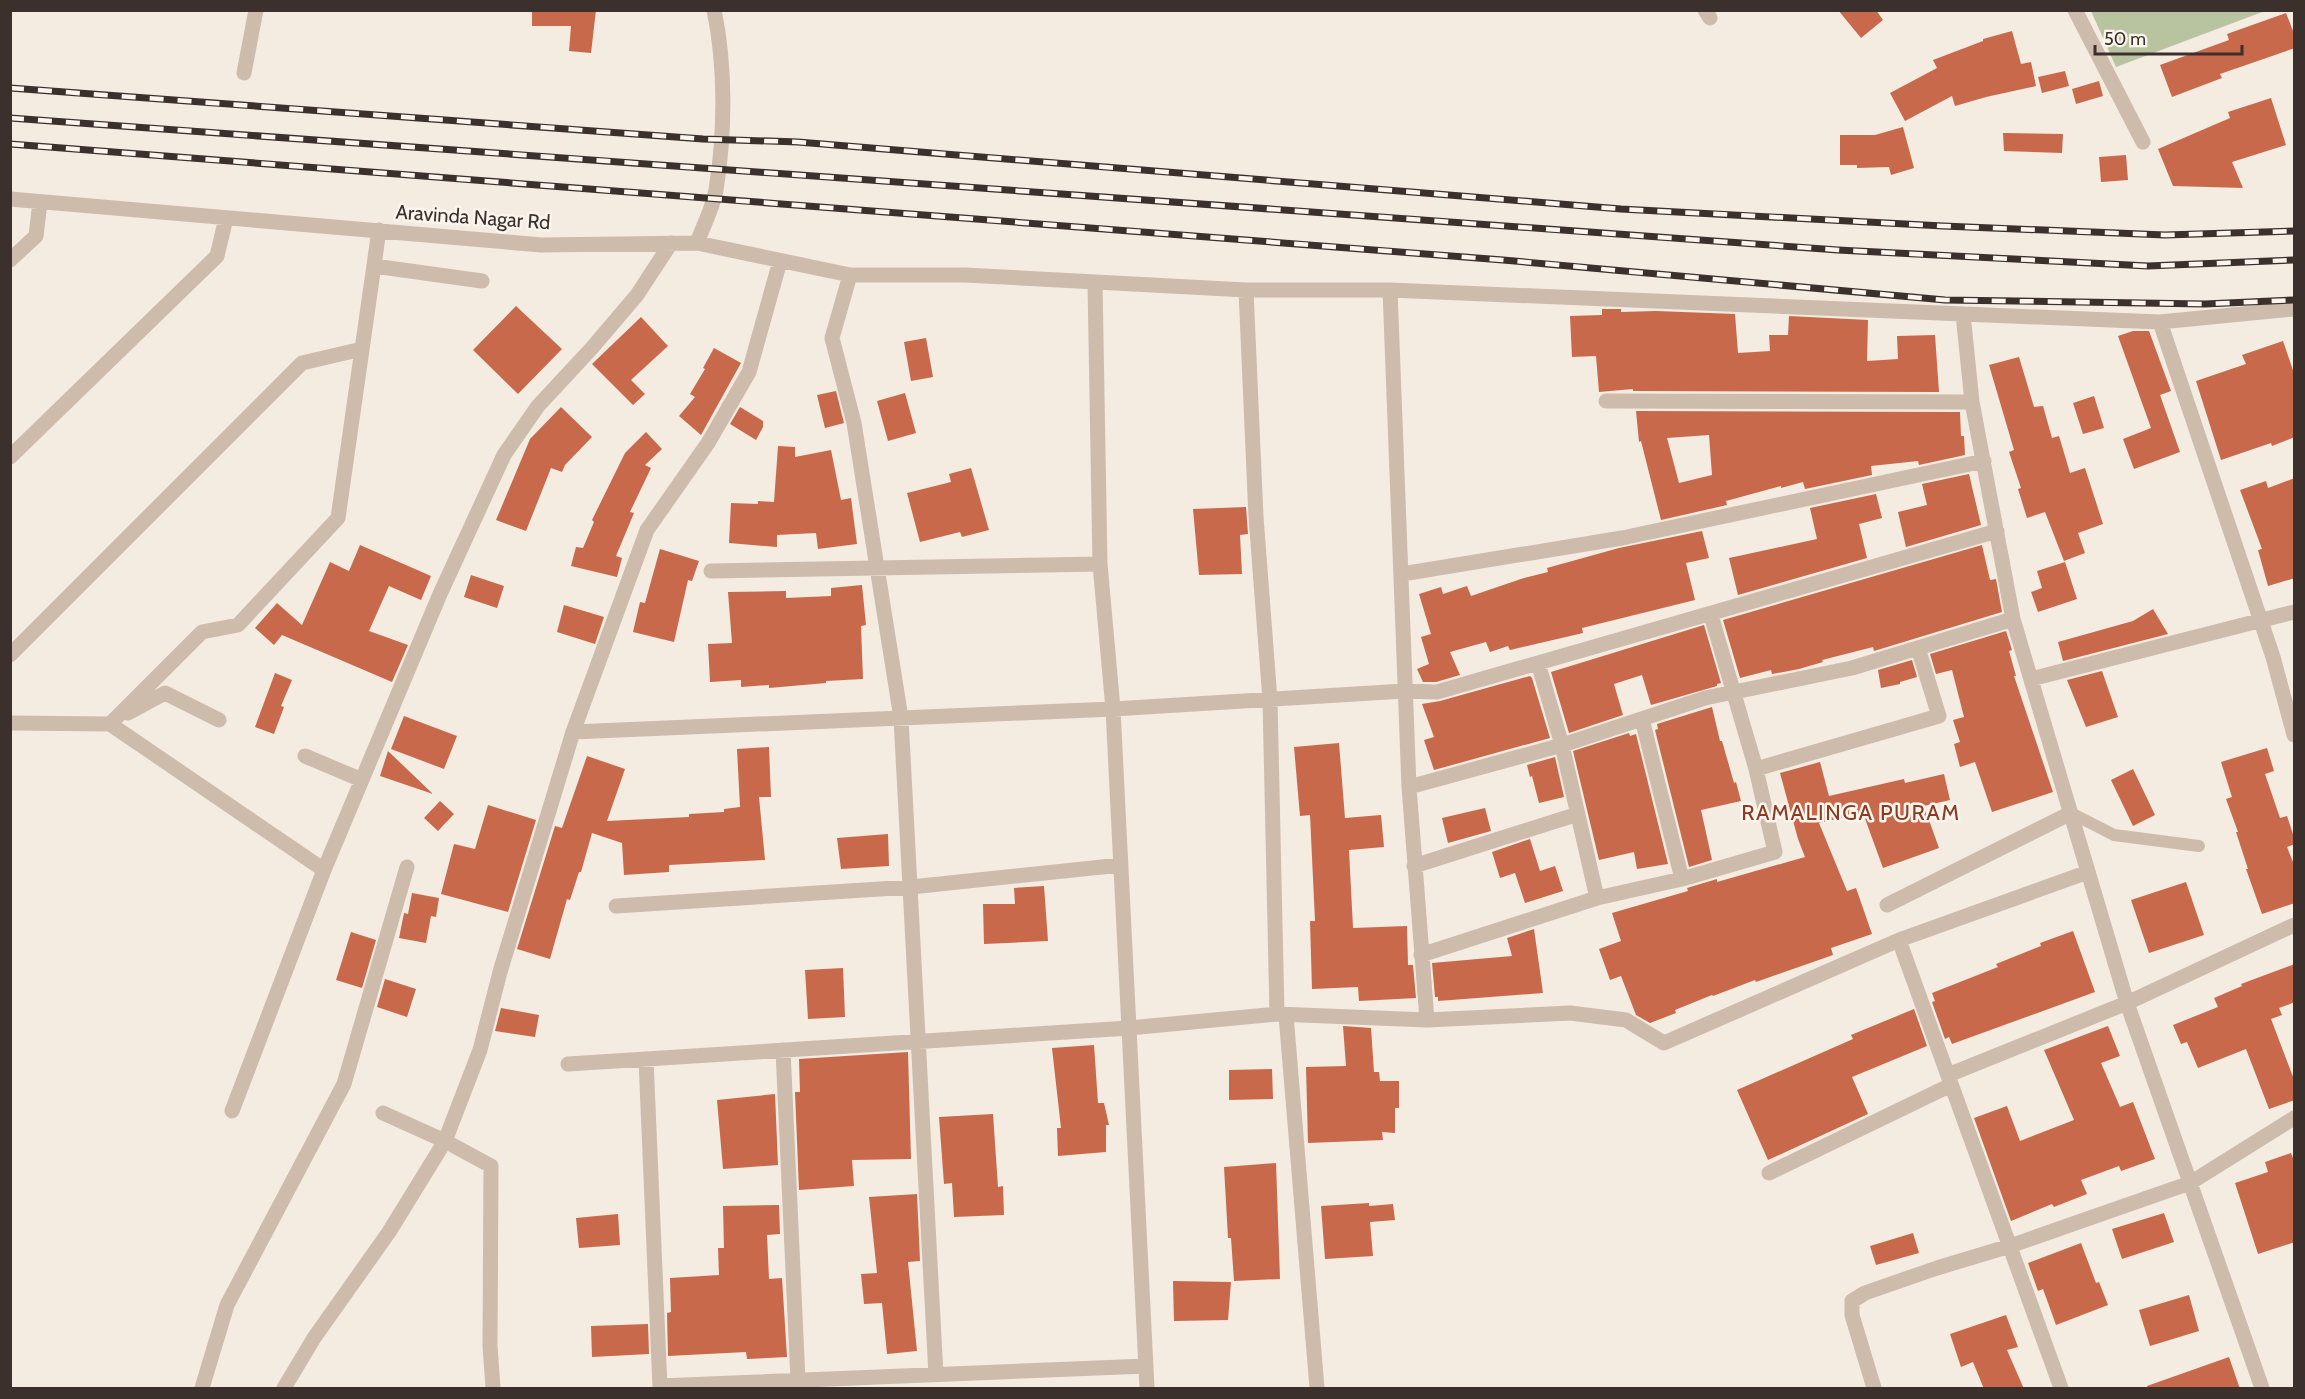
<svg xmlns="http://www.w3.org/2000/svg" width="2305" height="1399" font-family="Cabin,sans-serif">
<rect width="100%" height="100%" fill="#f4ebe1"/>
<path fill="#b8c4a0" d="M2091 11H2265L2116 67Z"/>
<path fill="#c8694b" fill-rule="evenodd" d="M532 10H596L591 53 569 51 571 26H532Z
M1838 10H1876L1883 20 1861 38Z
M2286 13 2295 36V48L2220 74 2222 78 2172 97 2160 65 2229 40 2227 34Z
M2012 31 2021 64 2031 62 2036 86 1986 97 1955 106 1952 96 1905 121 1890 93 1937 68 1933 60 1983 41V39Z
M2065 71 2069 86 2042 93 2038 77Z
M2099 81 2103 96 2076 104 2072 89Z
M2271 98 2286 145 2232 162 2243 188 2173 186 2158 149 2230 118 2228 112Z
M1903 127 1914 168 1891 175 1889 167 1857 168V165H1840V135H1875Z
M2003 133 2063 134 2062 153 2004 151Z
M2126 155 2128 180 2101 182 2099 157Z
M516 306 562 349 518 394 473 350Z
M1602 309H1621V312L1656 311 1735 314 1738 353 1770 351 1769 335H1788L1789 316 1868 320 1867 361 1898 359 1897 336 1935 335 1939 392 1633 391V389L1599 392 1596 356 1572 357 1570 316 1602 315Z
M641 317 668 346 631 380 645 394 633 405 592 364Z
M2133 331H2149L2171 391 2160 395 2180 452 2134 469 2123 439 2151 428 2118 336Z
M926 338 933 377 911 381 904 342Z
M2283 341 2295 376V437L2272 446 2271 443 2221 460 2196 381 2246 364 2242 355Z
M714 348 741 363 701 435 679 416 695 397 690 394 705 369 703 368Z
M2019 357 2034 407 2043 406 2052 438 2059 436 2070 473 2085 468 2103 524 2078 533 2085 553 2064 561 2045 512 2027 518 2018 489 2021 488 2009 452 2014 450 1989 365Z
M836 391 844 423 825 428 817 395Z
M905 393 916 433 888 441 877 401Z
M2094 396 2104 428 2083 434 2073 403Z
M561 407 592 437 565 465 562 472 551 468 526 531 496 520 530 439Z
M740 407 763 421V427L756 440 730 424Z
M1636 411 1960 412 1961 436H1964L1965 455 1919 465 1918 461 1871 466 1872 475 1805 489 1803 482 1781 488V486L1726 501 1727 505 1661 520 1641 441 1639 442ZM1709 435 1712 475 1679 483 1667 438Z
M646 432 662 449 645 465 651 468 630 512 634 513 616 556 622 558 617 577 571 566 576 547 583 548 594 522 592 520 625 453Z
M778 446 795 447V457L831 450 841 500 851 498 857 544 818 549 816 533 777 535V547L729 543 731 503 758 504V501L774 502Z
M971 468 989 530 962 537 960 532 920 542 907 493 951 482 949 474Z
M1969 474 1981 525 1906 547 1898 512 1927 505 1922 484Z
M2295 478V578L2268 586 2258 550 2262 549 2240 490 2266 481 2268 488Z
M1876 494 1882 518 1859 524 1867 558 1738 595 1729 558 1817 539 1810 508Z
M1246 507 1248 534 1240 535 1242 574 1199 575 1193 509Z
M1702 531 1709 558 1686 563 1695 600 1582 628 1583 633 1510 650 1508 646 1490 652 1486 642 1450 652 1460 675 1436 682H1423L1417 669 1429 664 1421 637 1431 634 1419 594 1441 587 1443 594 1467 586 1471 596 1524 578 1548 572 1547 568 1619 548Z
M360 545 431 576 421 600 389 586 369 631 408 645 392 682 282 635 274 645 255 628 277 603 302 625 330 562 349 571Z
M1982 545 1990 580 1996 579 2002 612 1874 651 1873 647 1822 660 1823 662 1799 669 1772 674 1771 670 1740 678 1723 620Z
M660 549 699 561 692 581 688 580 674 642 633 632 640 602 645 603Z
M2065 562 2077 599 2038 612 2031 592 2042 588 2037 571Z
M471 575 504 586 497 608 464 597Z
M862 585 866 625 861 626 863 679 826 681V683L769 688V685L741 687V680L710 682 708 644 732 643 728 592 786 591V598L831 596V588Z
M564 605 604 617 595 644 557 632Z
M2153 609 2168 634 2063 661 2058 642 2133 621Z
M1704 625 1721 683 1717 684V686L1651 705 1642 675 1614 684 1623 715 1569 733 1551 672Z
M2006 631 2012 650 2009 651 2016 676H2014L2053 792 1992 812 1975 762 1960 767 1954 744 1960 742 1953 720 1964 717 1952 670 1936 674 1930 654Z
M1912 660 1917 677 1900 682V684L1881 688 1878 670Z
M2102 671 2118 717 2086 727 2067 680Z
M275 673 292 680 281 706 284 707 274 734 255 727Z
M1530 676 1532 678 1550 738 1434 770 1424 740 1434 737 1422 704 1440 701Z
M1712 707 1720 741H1722L1734 783 1736 782 1741 801 1701 810 1712 860 1689 867 1655 730 1658 729 1657 724Z
M404 716 457 736 444 769 391 749Z
M1629 733 1630 736 1636 734 1668 864 1637 869 1634 852 1599 860 1573 751Z
M1339 743 1345 818 1381 815 1384 847 1349 850 1353 928 1407 926 1408 965H1413L1416 998 1359 1001 1358 987 1312 989 1310 921H1315L1310 815 1300 816 1294 747Z
M769 747 771 797H759L765 860 669 865V872L624 875 622 843 592 833 581 872H579L570 900 567 899 550 959 517 949 555 826 562 828 587 756 625 769 607 821 689 817V814L724 812V809L740 807 737 749Z
M2267 748 2274 771 2265 774 2280 818 2287 816 2295 840V844L2287 847 2295 867V903L2262 914 2246 869H2248L2236 832H2238L2226 799 2232 797 2221 762Z
M388 751 433 794 380 776Z
M1555 757 1564 797 1539 803 1532 776 1530 777 1527 765Z
M1820 762 1829 796 1904 779 1905 783 1944 774 1950 800 1924 806 1939 848 1883 868 1863 813 1819 823 1847 891 1856 888 1872 934 1831 948 1833 955 1756 982 1755 980 1713 996 1712 995 1675 1010 1676 1013 1650 1023 1636 1015 1621 976 1610 980 1599 949 1621 941 1612 913 1688 891 1687 888 1717 879V882L1805 857 1798 839 1780 773Z
M2133 769 2155 815 2133 826 2111 780Z
M440 801 454 814 438 831 424 818Z
M488 805 536 820 508 912 441 894 454 844 475 849Z
M1485 808 1491 831 1448 843 1442 818Z
M888 834 889 866 841 869 837 838Z
M1530 839 1540 871 1555 866 1563 891 1525 903 1515 873 1500 878 1492 852Z
M2186 882 2204 935 2149 953 2131 900Z
M1044 886 1048 941 984 944 983 904H1015L1014 888Z
M412 893 439 898 436 917 431 916 426 943 399 938 404 913 408 914Z
M1534 929 1543 993 1438 1001V997H1435L1432 963 1512 956 1507 938Z
M2073 931 2095 992 1952 1044 1949 1037 1945 1039 1932 1002 1935 1001 1932 993 1998 967 1996 964 2041 946 2040 943Z
M351 932 376 940 362 988 336 980Z
M2295 964V1002L2279 1008 2282 1015 2271 1019 2295 1082V1100L2269 1109 2246 1049 2198 1068 2187 1042 2181 1044 2173 1025 2218 1007 2214 998 2242 986 2241 984Z
M843 968 845 1017 808 1019 805 970Z
M385 979 416 989 407 1017 377 1007Z
M501 1008 539 1015 535 1037 495 1031Z
M1914 1009 1927 1046 1852 1077 1868 1114 1768 1160 1737 1090 1853 1039 1851 1035Z
M1343 1026 1371 1028 1374 1072H1379L1380 1081H1399V1108H1395V1133L1382 1132 1383 1140 1308 1143 1306 1067 1346 1066Z
M2108 1026 2120 1056 2101 1063 2120 1107 2133 1102 2155 1159 2121 1171 2119 1166 2081 1180 2087 1194 2054 1207 2052 1204 2011 1221 1974 1118 2007 1106 2020 1141 2074 1120 2044 1050Z
M1094 1045 1098 1103H1104L1109 1125H1106V1152L1058 1156 1057 1128H1061L1052 1048Z
M908 1052 911 1159 852 1160 854 1186 799 1190 795 1092H800L799 1059Z
M1272 1069 1273 1099 1229 1100V1070Z
M775 1094 778 1165 723 1169 717 1100Z
M993 1114 998 1187 1003 1186 1004 1215 954 1217 952 1183 944 1184 939 1117Z
M2291 1153 2295 1163V1242L2258 1254 2235 1183 2268 1172 2265 1162Z
M1276 1163 1280 1279 1234 1281 1231 1238H1228L1224 1167Z
M917 1194 920 1261 908 1262 917 1351 887 1354 882 1303 864 1304 861 1274 877 1273 869 1197Z
M1369 1203V1206L1393 1204 1395 1220 1370 1222 1373 1256 1325 1259 1321 1206Z
M779 1205 780 1234 767 1235 769 1279 782 1278 787 1357 747 1359 746 1352 668 1356 667 1313 671 1312 670 1278 719 1275 718 1248H724L723 1206Z
M2164 1213 2174 1242 2122 1259 2112 1229Z
M618 1214 620 1245 579 1248 576 1218Z
M1913 1233 1919 1253 1876 1265 1870 1246Z
M2081 1243 2096 1283 2099 1282 2108 1305 2056 1325 2043 1289 2038 1291 2028 1263Z
M1173 1281 1231 1282 1228 1320 1174 1321Z
M2189 1295 2199 1331 2150 1346 2139 1310Z
M2006 1315 2018 1347 2007 1350 2024 1389H1984L1973 1362 1961 1367 1950 1334Z
M648 1324 649 1354 592 1357 591 1326Z
M2229 1357 2240 1389H2148L2147 1386Z"/>
<g fill="none" stroke-linecap="round" stroke-linejoin="round">
<path stroke="#cdbbac" stroke-width="12" d="M2071 813 2114 835 2199 846"/>
<path stroke="#cdbbac" stroke-width="15" d="M1705 10 1710 18
M2075 10 2143 142
M244 73 256 10
M10 199 541 245 697 243C703 226 713 208 716 190 725 134 726 67 714 10
M697 243 850 275H965L1246 290H1390L1963 314 1972 402 2013 619 2127 1003 2262 1388
M10 260 36 236 40 202
M374 266 482 281
M850 275 832 338 854 423 901 718 936 1375
M1095 283 1100 564 1113 709 1147 1388
M1390 290 1409 787 1562 745 1705 698 1852 668 2013 619
M2294 309 2160 322 2273 657 2294 735
M1963 314 2160 322
M1606 401 1972 402
M10 457 217 256 226 218
M711 571 1100 564
M1402 574 1622 538 1984 461
M10 655 302 363 362 349
M1538 663 1562 745 1597 898
M2031 679 2294 612
M128 713 165 693 219 720
M1642 719 1682 879
M10 723 110 724 324 870
M110 724 202 632 238 625 338 518 379 230
M573 732 1113 709 1404 691 1437 692 1997 531
M305 756 362 780
M1756 769 1939 716 1918 648
M1409 787 1427 1020
M1414 866 1578 814
M1887 905 2071 813
M616 906 911 887 1121 865
M1899 940 2061 1388
M1421 955 1597 898 1682 879 1775 852 1756 769 1711 615
M1277 1014 1427 1020 1570 1013 1626 1020 1664 1043 1899 940 2088 872
M1286 1015 1317 1388
M783 1050 798 1381
M646 1059 660 1388
M568 1064 1129 1028 1277 1014 1270 700 1256 517 1246 290
M1948 1075 2127 1003 2294 925
M232 1111 324 870 440 594 504 455 538 406 591 349 637 295 671 243
M383 1113 445 1141 491 1166 490 1346 493 1388
M1769 1173 1951 1085
M660 1386 1146 1366
M202 1388 227 1305 344 1084 407 867
M284 1388 314 1338 389 1232 445 1141 480 1050 500 972 573 732 647 530 708 443 749 372 780 261
M1874 1388 1852 1315V1301L1865 1293 1937 1268 2010 1246 2190 1183 2294 1118"/>
<g stroke="#3b302b" stroke-width="7">
<path id="rail" d="M10 88 703 139 798 142 1621 209 1943 226 2165 235 2294 231
M10 118 1838 250 2148 266 2294 260
M10 144 1503 260 1945 300 2205 304 2294 300"/>
</g>
<use href="#rail" stroke="#fbf5ee" stroke-width="4.5" stroke-dasharray="14" stroke-linecap="butt"/>
</g>
<g text-anchor="middle" stroke-width="5" stroke-linejoin="round" paint-order="stroke">
<g font-size="20" fill="#3b302b" stroke="#fbf5ee">
<text transform="translate(473 217) rotate(4)" y="7">Aravinda Nagar Rd</text>
</g>
<g font-size="22" letter-spacing="1.5" fill="#8c3b22" stroke="#fbf5ee">
<text x="1851" y="820">RAMALINGA PURAM</text>
</g>
</g>
<rect width="2305" height="1399" fill="none" stroke="#3b302b" stroke-width="24"/>
<path d="M2095 45v9h147v-9" fill="none" stroke="#3b302b" stroke-width="3"/>
<text x="2104" y="45" font-size="18" fill="#3b302b" stroke="#fbf5ee" stroke-width="4.5" paint-order="stroke">50 m</text>
</svg>
